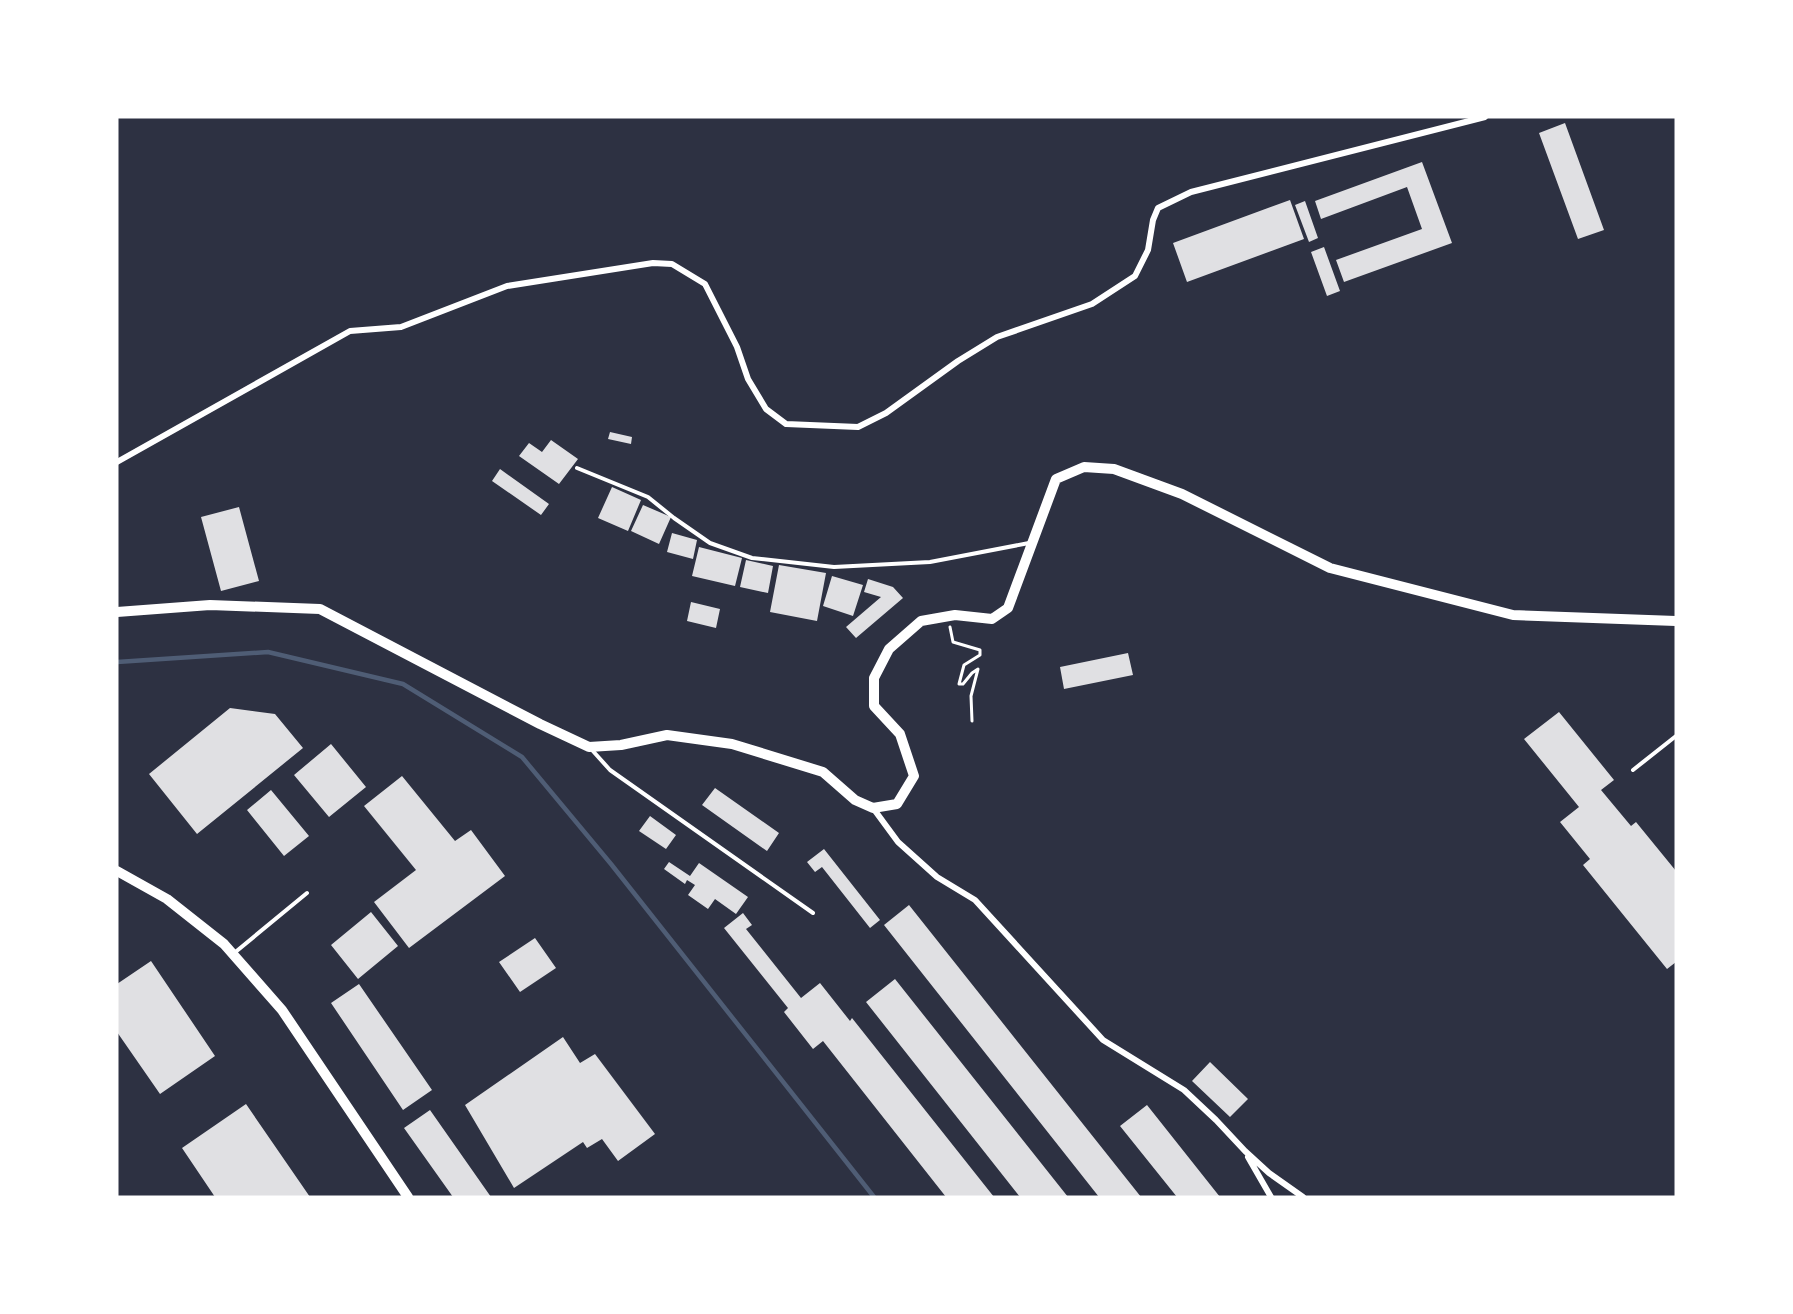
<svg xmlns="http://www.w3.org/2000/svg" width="1793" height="1314" font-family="Cabin,sans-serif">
<rect width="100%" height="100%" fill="#2d3142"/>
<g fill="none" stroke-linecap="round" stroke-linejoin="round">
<path stroke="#4f5d75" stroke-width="4.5" d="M117 662 268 652 403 684 522 757 611 864 874 1197"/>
</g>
<path fill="#e0e0e3" d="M1565 123 1604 230 1578 239 1539 133Z
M1422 162 1452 243 1344 282 1336 260 1422 229 1407 187 1321 219 1315 201Z
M1290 200 1304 239 1187 282 1173 243Z
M1305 201 1318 238 1309 242 1295 205Z
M1324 247 1340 291 1327 296 1311 252Z
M610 432 632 437 631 444 608 439Z
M551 440 578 459 559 484 519 456 529 443 542 452Z
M500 469 549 504 541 515 492 481Z
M612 487 641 500 628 531 598 518Z
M643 505 671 517 659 544 631 531Z
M239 507 259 581 221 591 201 517Z
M672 533 697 540 693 559 667 552Z
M699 547 742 558 735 586 692 576Z
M746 560 773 566 768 593 740 587Z
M779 565 826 573 817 621 770 612Z
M832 576 863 585 853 616 823 606Z
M868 579 893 587 903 598 856 638 846 627 881 597 864 592Z
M691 602 720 609 716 628 687 621Z
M1128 653 1133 675 1064 689 1060 667Z
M230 708 275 714 303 748 197 834 149 774Z
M1559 712 1614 780 1601 790 1631 826 1636 822 1676 871V962L1667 969 1583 865 1590 859 1560 822 1579 807 1524 739Z
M331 744 366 787 329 817 294 775Z
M402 776 455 841 471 830 505 876 409 948 374 902 416 870 364 806Z
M715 788 779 833 767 851 702 805Z
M271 790 309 836 284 856 247 810Z
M650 816 676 835 666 849 639 831Z
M824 849 880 920 870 928 822 867 815 872 807 862Z
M669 862 690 876 699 863 748 897 736 914 715 899 708 909 688 895 695 885 687 880 685 884 664 869Z
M909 905 1141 1197H1099L884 925Z
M371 912 398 946 358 979 331 945Z
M743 913 752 925 746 929 801 998 820 983 850 1021 852 1018 994 1197H946L823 1041 813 1049 784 1012 788 1008 724 928Z
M535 938 556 968 520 992 499 962Z
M151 961 215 1056 160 1094 117 1032V984Z
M895 979 1068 1197H1020L866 1002Z
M359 984 432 1090 403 1110 331 1003Z
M563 1037 580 1063 595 1054 655 1134 618 1161 602 1139 587 1148 583 1142 514 1188 465 1105Z
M1210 1062 1248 1099 1230 1117 1192 1081Z
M246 1104 310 1197H215L182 1148Z
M1147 1105 1220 1197H1177L1120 1126Z
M430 1110 491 1197H453L404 1128Z"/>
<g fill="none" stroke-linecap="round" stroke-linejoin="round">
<path stroke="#fff" stroke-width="3" d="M950 627 953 642 980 650V655L964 665 959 684H963L972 673 978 669 971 696 972 721"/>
<path stroke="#fff" stroke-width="4" d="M577 468 648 497 674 518 710 543 752 558 834 567 930 562 1029 543
M592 750 610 770 813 913
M1633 770 1676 736
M233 954 307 893"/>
<path stroke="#fff" stroke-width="6" d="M117 462 350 331 401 327 507 286 653 263 672 264 705 284 737 347 748 379 766 409 786 424 858 427 886 413 958 361 997 337 1092 304 1135 276 1148 250 1153 220 1158 208 1191 192 1485 117
M873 808 898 842 937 877 975 900 1103 1040 1184 1090 1216 1120 1245 1151 1269 1173 1303 1197
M1248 1157 1271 1197"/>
<path stroke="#fff" stroke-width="10" d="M117 612 210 605 320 609 540 724 589 747 621 745 667 735 732 744 823 772 855 800 873 808 897 804 914 776 900 734 874 706V678L889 649 921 621 955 615 992 619 1008 608 1056 479 1084 467 1114 469 1182 494 1330 568 1513 615 1676 621
M117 871 167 899 224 944 282 1010 408 1197"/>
</g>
<rect width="1793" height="1314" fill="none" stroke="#ffffff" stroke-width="237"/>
</svg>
